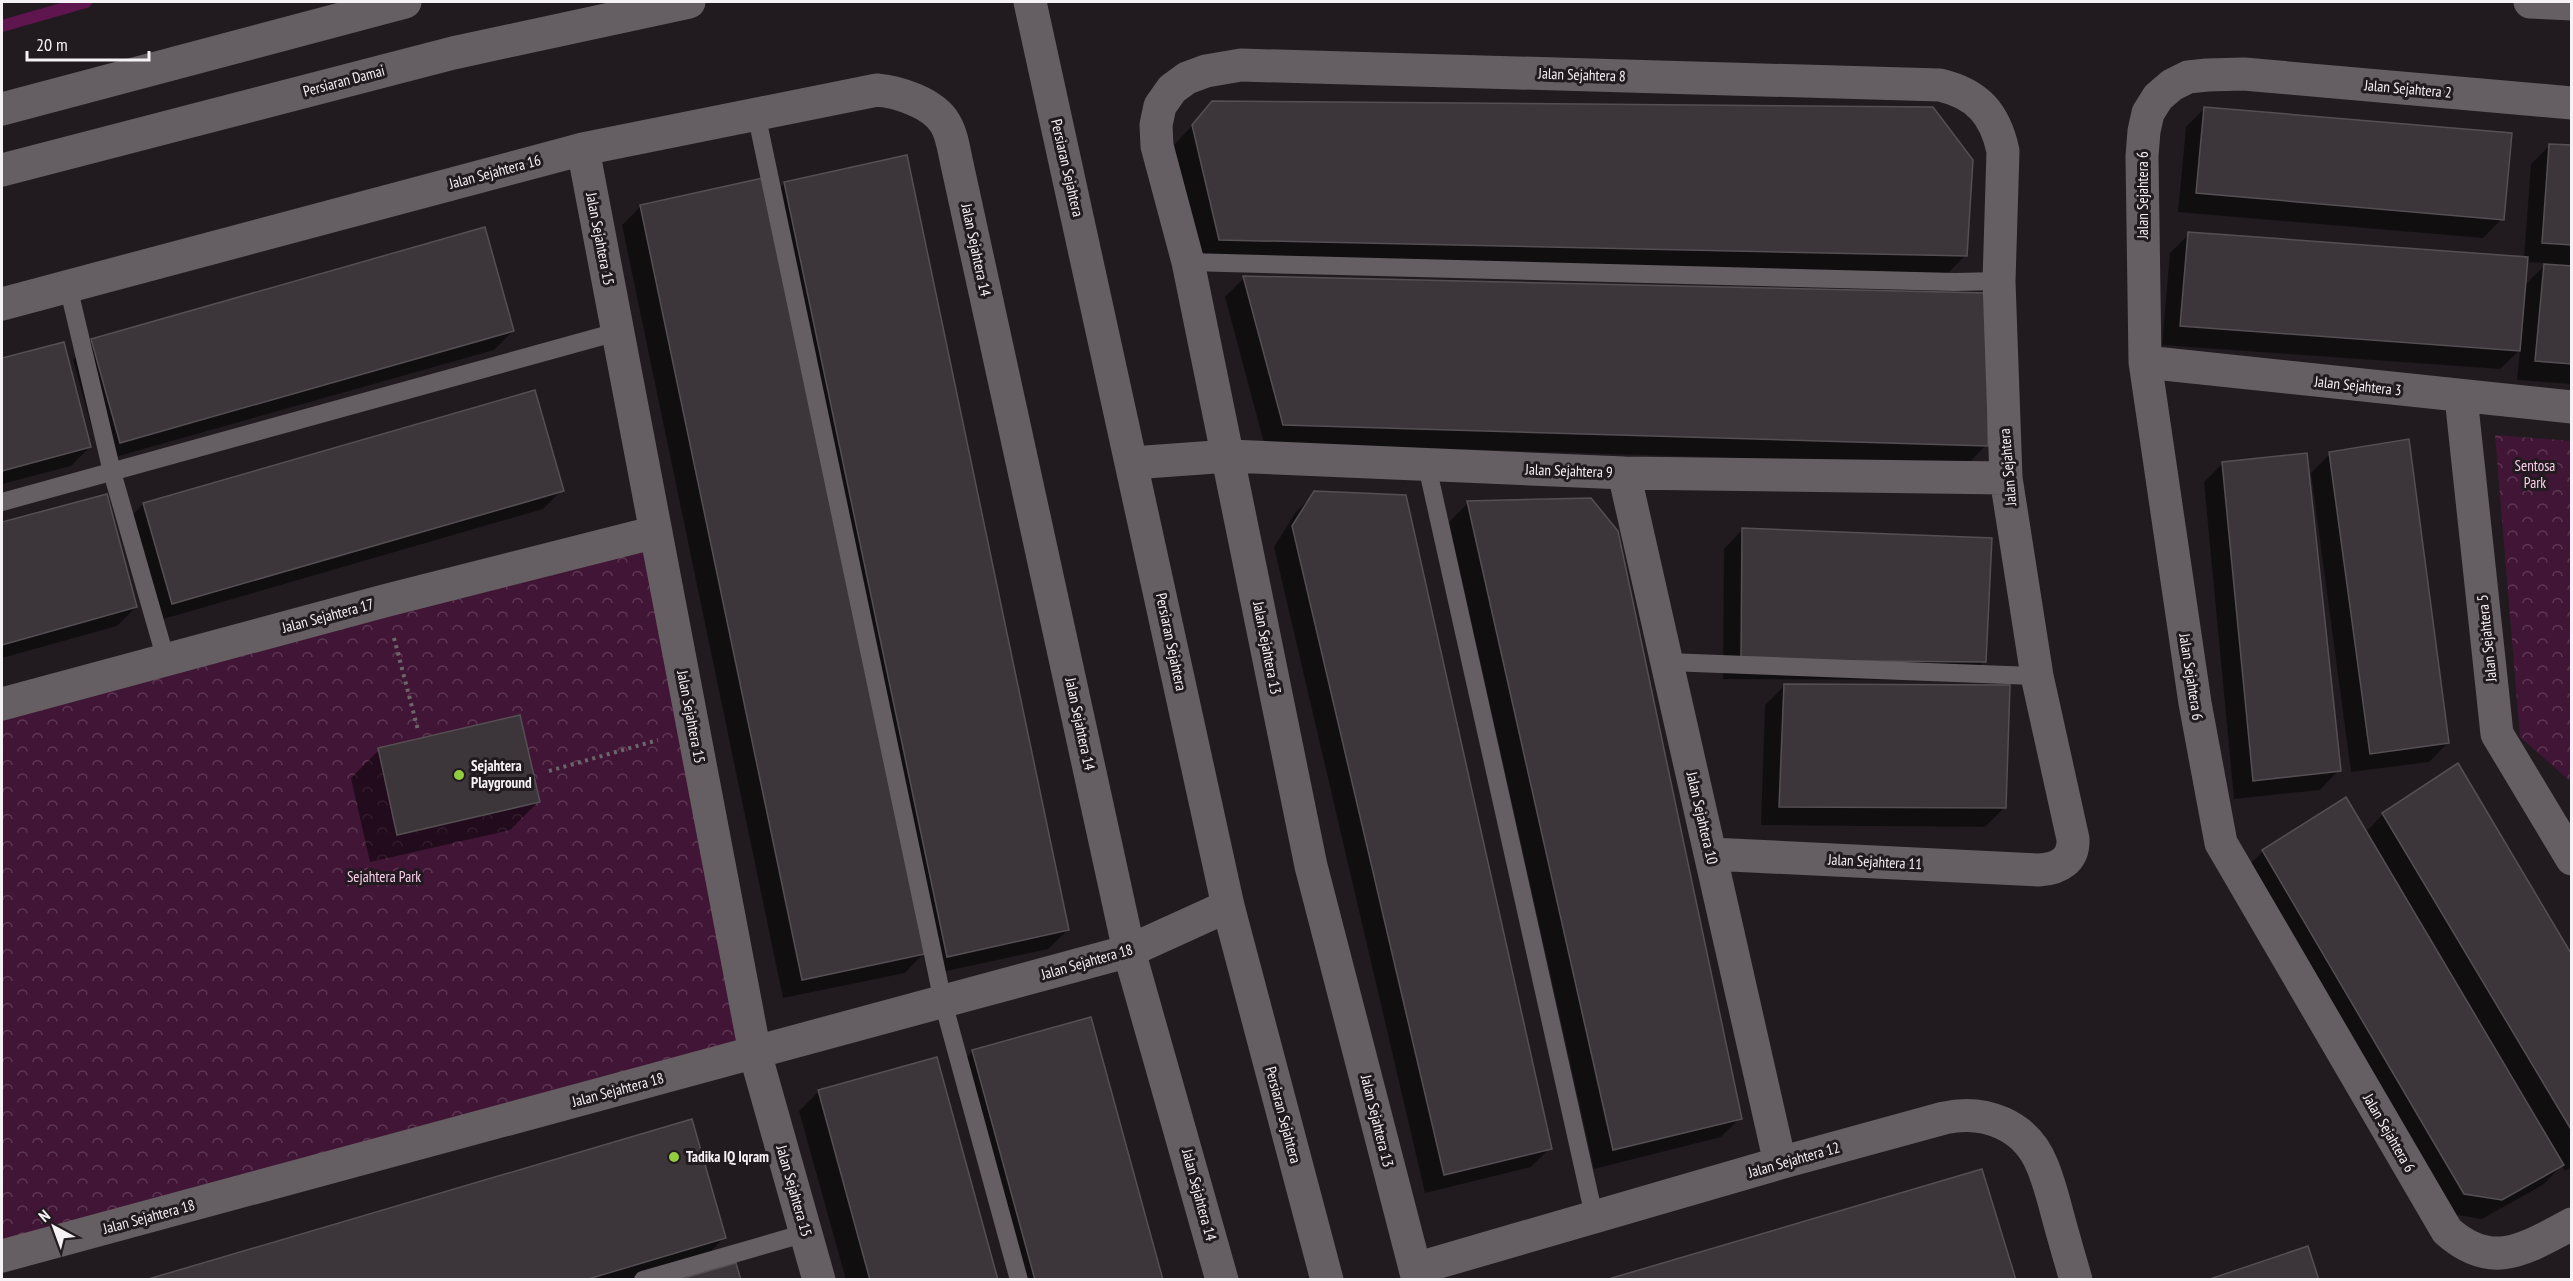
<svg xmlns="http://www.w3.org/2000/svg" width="2573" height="1281" font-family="'PT Sans Narrow',sans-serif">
<defs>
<pattern id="forest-crowns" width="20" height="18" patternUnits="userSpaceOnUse" patternTransform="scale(1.5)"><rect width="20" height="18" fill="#411535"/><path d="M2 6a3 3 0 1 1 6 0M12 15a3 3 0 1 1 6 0" fill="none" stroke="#5d3853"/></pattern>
</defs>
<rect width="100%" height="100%" fill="#211b1f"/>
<path fill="url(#forest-crowns)" d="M2495 435 2571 441V782L2520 737Z
M656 532 755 1053 2 1256V704Z"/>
<path fill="#0007" fill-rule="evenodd" d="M1213 103 1966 255 1947 274 1201 258 1174 145Z
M2205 108 2502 219 2483 238 2178 212 2186 127Z
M2550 145 2572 147V384L2517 380 2520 350 2500 369 2162 345 2170 253 2189 234 2524 258 2531 164ZM2526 262 2547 263 2524 286Z
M785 183 1068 930 1048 949 928 975 923 954 905 973 783 998 622 225 641 206 766 202Z
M1244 278 1986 445 1967 465 1264 443 1225 297Z
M513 331 494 350 101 461 73 360 92 340Z
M63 343 90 447 71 466 2 484V360Z
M2330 454 2448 743 2429 762 2351 772 2311 473Z
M2223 463 2339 770 2320 790 2234 799 2204 482Z
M562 490 543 509 153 622 124 524 143 504Z
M1315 493 1550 1148 1531 1167 1425 1193 1274 547 1296 512Z
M106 495 136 607 117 626 2 658V524Z
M1468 503 1740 1118 1721 1137 1594 1169 1449 522Z
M1743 529 1984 661 1965 680 1723 679 1724 549Z
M1784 686 2004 808 1985 827 1761 825 1765 705Z
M379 750 538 802 510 830 370 862 351 778Z
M2383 814 2572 958V1167L2565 1171 2562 1165 2544 1184 2482 1219 2445 1213 2244 870 2263 851 2365 833Z
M973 1051 1161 1280H1011L954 1070Z
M936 1059 996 1280H846L799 1111 818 1092Z
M724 1238 705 1257 628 1280H150Z"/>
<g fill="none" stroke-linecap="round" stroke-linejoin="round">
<path stroke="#5f154d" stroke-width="12" d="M2 26 86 2"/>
</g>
<path fill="#3c363a" stroke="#554f53" stroke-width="1.5" d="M1212 101 1933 107 1973 160 1967 256 1219 240 1192 125Z
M2204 107 2512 133 2504 220 2196 193Z
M2549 144 2572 145V245L2542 243Z
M907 155 1069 930 947 957 784 182Z
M763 178 925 954 802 980 640 205Z
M485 227 514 331 120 443 91 339Z
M2188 232 2528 257 2520 351 2180 326Z
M2544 264 2572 266V364L2535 361Z
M1243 276 1988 293V446L1283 425Z
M64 342 91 447 2 471V358Z
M535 390 564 491 172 604 143 503Z
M2409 439 2449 743 2370 754 2329 452Z
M2307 453 2341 771 2253 781 2222 462Z
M1314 491 1406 495 1552 1149 1444 1175 1292 526Z
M107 494 137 607 2 645V522Z
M1591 498 1618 531 1742 1119 1613 1150 1467 501Z
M1742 528 1992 538 1986 662 1741 660Z
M1784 684 2010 685 2006 808 1779 807Z
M520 715 540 802 397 835 378 748Z
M2458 763 2572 955V1131L2382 813Z
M2346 797 2564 1165 2502 1200 2464 1194 2262 850Z
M1091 1017 1163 1280H1035L972 1050Z
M937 1057 998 1280H870L818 1090Z
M692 1119 726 1238 585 1280H145Z
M1982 1169 2016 1280H1605Z
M2308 1246 2319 1280H2207Z
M736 1263 741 1280H678Z"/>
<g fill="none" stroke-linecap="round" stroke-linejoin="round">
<path stroke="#6c666a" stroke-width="4" stroke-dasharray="3 4.5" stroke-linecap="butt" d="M394 638 418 730
M549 771 658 740"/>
<path stroke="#655e62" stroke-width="18" d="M756 113 943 1002 1019 1280
M1188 262 1955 282 1999 281
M68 286 112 472 166 660
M1427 466 1594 1216
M2 502 617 332
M1667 662 2037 676
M643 1280 806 1233"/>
<path stroke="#655e62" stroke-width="33" d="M2572 103 2244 74 2207 75 2188 77 2172 85 2158 97 2148 113 2144 131 2142 156 2145 362 2195 703 2221 843 2447 1231C2493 1272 2526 1248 2572 1224
M583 149 755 1053 819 1280
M2 304 583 149 877 90C899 92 933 103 945 123 952 134 954 151 957 164L1129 951 1222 1280
M2145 362 2572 407
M2461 397 2497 734 2572 859
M1132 463 1229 456 1624 473 2006 478
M1624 473 1780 1163
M2 704 384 601 656 532
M2 1256 1129 951 1228 906
M1415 1269 1780 1163 1944 1118C1985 1109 2026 1125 2042 1165 2048 1179 2052 1194 2056 1209 2062 1232 2069 1256 2076 1280
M1418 1280 1311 866 1188 262 1157 146 1156 125 1160 106 1172 89 1187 78 1206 71 1241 65 1940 85C1978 94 1995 114 2003 151L1999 281 2006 478 2037 676 2073 839C2074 860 2059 869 2039 870L1711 854"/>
<path stroke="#655e62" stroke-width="33" d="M1030 2 1228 906 1327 1280"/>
<path stroke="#655e62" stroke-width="33" d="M2530 2 2572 4
M2 109 405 2
M2 170 453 53 689 2"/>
</g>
<g fill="#91cd3f" stroke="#211b1f" stroke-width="2">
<circle cx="459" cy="775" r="6"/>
<circle cx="674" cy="1157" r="6"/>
</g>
<g text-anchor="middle" stroke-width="6" stroke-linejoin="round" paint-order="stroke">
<g font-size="15" fill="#f5f1f4" stroke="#211b1f">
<text transform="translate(1582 75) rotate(2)" y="5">Jalan Sejahtera 8</text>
<text transform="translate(344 81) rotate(-15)" y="5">Persiaran Damai</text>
<text transform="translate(2408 89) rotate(5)" y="5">Jalan Sejahtera 2</text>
<text transform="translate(1067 168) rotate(77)" y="5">Persiaran Sejahtera</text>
<text transform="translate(495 172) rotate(-15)" y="5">Jalan Sejahtera 16</text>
<text transform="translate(2143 195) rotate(-90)" y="5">Jalan Sejahtera 6</text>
<text transform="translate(600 239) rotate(79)" y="5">Jalan Sejahtera 15</text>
<text transform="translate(976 250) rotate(78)" y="5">Jalan Sejahtera 14</text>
<text transform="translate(2358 386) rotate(6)" y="5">Jalan Sejahtera 3</text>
<text transform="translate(2008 467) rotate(-95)" y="5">Jalan Sejahtera</text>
<text transform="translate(1569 471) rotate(2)" y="5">Jalan Sejahtera 9</text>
<text transform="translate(328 616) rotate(-15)" y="5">Jalan Sejahtera 17</text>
<text transform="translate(2487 638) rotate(-96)" y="5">Jalan Sejahtera 5</text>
<text transform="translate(1171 642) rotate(78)" y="5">Persiaran Sejahtera</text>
<text transform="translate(1267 648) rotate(79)" y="5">Jalan Sejahtera 13</text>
<text transform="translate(2191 677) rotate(81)" y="5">Jalan Sejahtera 6</text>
<text transform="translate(691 717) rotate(79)" y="5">Jalan Sejahtera 15</text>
<text transform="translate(1080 724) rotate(78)" y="5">Jalan Sejahtera 14</text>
<text transform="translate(1702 818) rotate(77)" y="5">Jalan Sejahtera 10</text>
<text transform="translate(1875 862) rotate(3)" y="5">Jalan Sejahtera 11</text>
<text transform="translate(1087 962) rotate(-16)" y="5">Jalan Sejahtera 18</text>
<text transform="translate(618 1090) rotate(-15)" y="5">Jalan Sejahtera 18</text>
<text transform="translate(1283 1115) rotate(75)" y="5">Persiaran Sejahtera</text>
<text transform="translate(1377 1121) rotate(76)" y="5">Jalan Sejahtera 13</text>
<text transform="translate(2389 1133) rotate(60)" y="5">Jalan Sejahtera 6</text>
<text transform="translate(1794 1160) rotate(-16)" y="5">Jalan Sejahtera 12</text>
<text transform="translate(794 1191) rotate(74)" y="5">Jalan Sejahtera 15</text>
<text transform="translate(1199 1195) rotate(75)" y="5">Jalan Sejahtera 14</text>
<text transform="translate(149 1217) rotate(-15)" y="5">Jalan Sejahtera 18</text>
</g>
<g font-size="15" fill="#fbcfec" stroke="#211b1f">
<text x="2535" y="471">Sentosa<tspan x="2535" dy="17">Park</tspan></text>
<text x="384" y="882">Sejahtera Park</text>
</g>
<g font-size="15" font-weight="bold" fill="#f5f1f4" stroke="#211b1f" text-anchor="start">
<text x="471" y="771">Sejahtera<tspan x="471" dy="17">Playground</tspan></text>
<text x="686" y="1162">Tadika IQ Iqram</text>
</g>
</g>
<rect width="2573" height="1281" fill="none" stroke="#f5f1f4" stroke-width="6"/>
<g transform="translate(54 1227) rotate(319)" stroke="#211b1f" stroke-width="4.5" paint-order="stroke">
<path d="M0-4.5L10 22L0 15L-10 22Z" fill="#f5f1f4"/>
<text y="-9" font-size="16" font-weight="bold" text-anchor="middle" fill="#f5f1f4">N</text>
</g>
<path d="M27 51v9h122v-9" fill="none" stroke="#f5f1f4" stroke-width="3"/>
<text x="36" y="51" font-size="18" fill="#f5f1f4" stroke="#211b1f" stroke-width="4.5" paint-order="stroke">20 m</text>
</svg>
